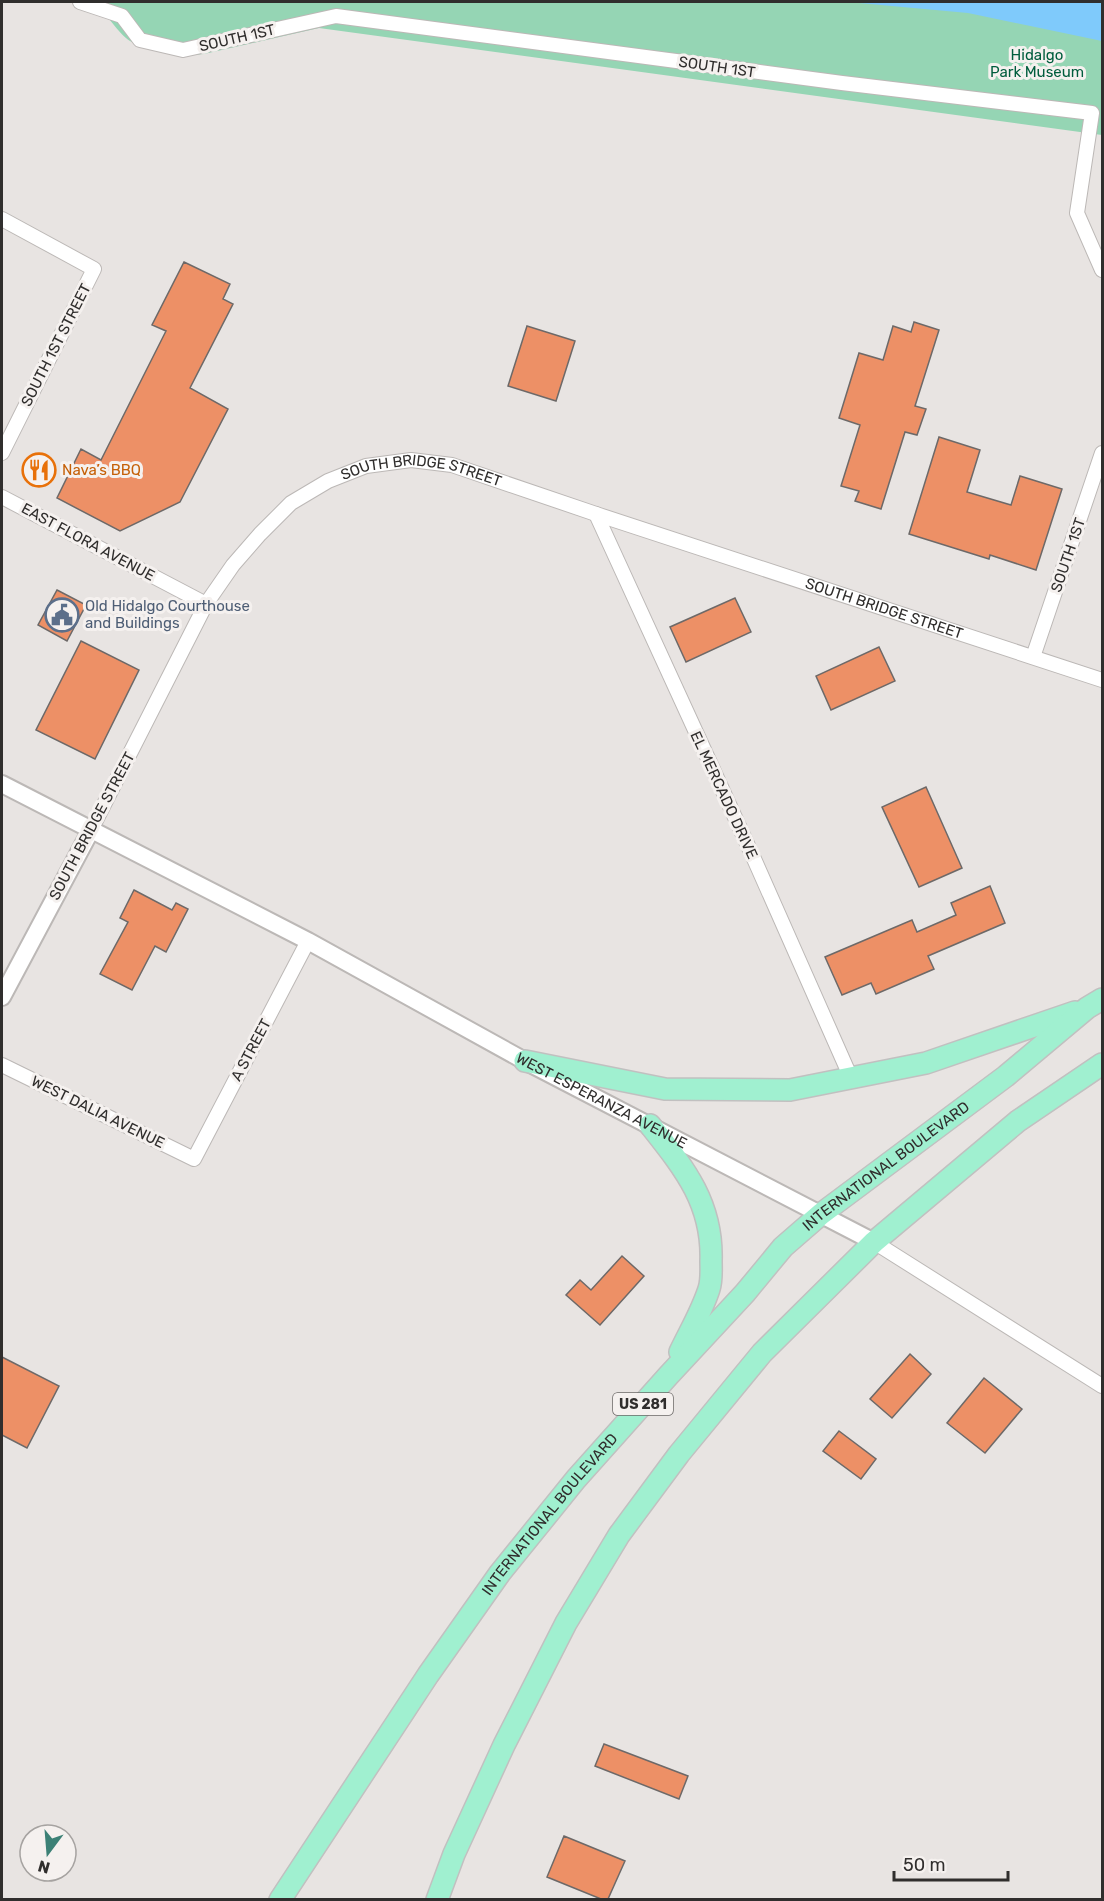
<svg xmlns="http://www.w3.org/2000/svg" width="1104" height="1901" font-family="Rubik,sans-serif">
<rect width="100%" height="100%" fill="#e8e4e2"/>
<path fill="#95d5b4" d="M97 2H1102V135L319 28 204 54C181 56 150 53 130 41 119 34 105 13 97 2Z"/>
<path fill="#7fcafb" d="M848 2H1102V41L968 13Z"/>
<path fill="#ed9066" stroke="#6d6968" stroke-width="1.5" d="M184 262 230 284 223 299 233 304 190 388 228 409 180 502 120 531 57 498 81 449 101 460 166 331 152 325Z
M914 322 939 330 915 406 926 409 917 435 905 432 881 509 855 501 859 491 841 486 860 425 839 418 859 353 883 360 893 326 911 332Z
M527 326 575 341 556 401 508 386Z
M939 437 980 450 967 492 1011 505 1020 476 1062 489 1036 570 990 555 989 559 909 534Z
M57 590 86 605 67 641 38 625Z
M735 598 751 632 686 662 670 627Z
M81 641 139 670 95 759 36 730Z
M879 647 895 681 831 710 816 676Z
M926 787 962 868 919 887 882 807Z
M990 886 1005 923 928 956 934 969 876 994 871 983 842 995 825 957 912 920 917 932 956 915 951 903Z
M134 890 172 910 176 903 188 909 166 952 155 946 132 990 100 974 128 922 120 918Z
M622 1256 644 1276 600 1325 566 1295 580 1280 591 1290Z
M910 1354 931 1374 892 1418 870 1399Z
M2 1357 59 1386 27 1448 2 1435Z
M984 1378 1022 1409 985 1453 947 1423Z
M839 1431 876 1459 861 1479 823 1451Z
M604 1744 688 1776 679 1799 595 1766Z
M564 1836 625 1861 608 1899H601L547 1877Z"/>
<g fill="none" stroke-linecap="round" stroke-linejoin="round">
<g stroke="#bcb8b6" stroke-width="16">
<g id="minor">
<path d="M80 2 122 16 140 40 183 50 336 16 842 83 1092 113 1077 213 1102 270"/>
<path d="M2 219 94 269 2 453"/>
<path d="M2 497 206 604"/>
<path d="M596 514 755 861 851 1078"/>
<path d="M1033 657 1102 453"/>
<path id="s1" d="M91 830 206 604 233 565 260 534 291 503 328 481 366 466 411 460 452 465 596 514 1102 680"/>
<path d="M2 1065 194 1159 308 941"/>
<path d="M874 1242 1102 1386"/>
</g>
</g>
<g stroke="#bcb8b6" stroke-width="20">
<g id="tertiary">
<path id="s2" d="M2 784 308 941 525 1061 874 1242"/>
<path d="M2 997 91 830"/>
</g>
</g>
<g stroke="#c1c0c0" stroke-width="24">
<g id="primary">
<path d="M525 1061 665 1089 790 1090 926 1063 1075 1012"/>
<path d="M650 1125C684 1168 713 1203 711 1261 711 1270 712 1280 709 1289 702 1311 690 1331 680 1352"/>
<path id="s3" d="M280 1900 428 1675 500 1573 576 1479 668 1376 745 1293 783 1247 821 1214 1006 1076 1087 1008 1102 999"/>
<path d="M437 1900 454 1854 504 1745 566 1623 619 1535 679 1454 762 1353 874 1242 1018 1121 1102 1064"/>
</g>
</g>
<use href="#minor" stroke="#fff" stroke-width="14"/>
<use href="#tertiary" stroke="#fff" stroke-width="16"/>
<use href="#primary" stroke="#a0f0d0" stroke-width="21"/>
</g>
<defs>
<g id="restaurant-ring" transform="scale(1.725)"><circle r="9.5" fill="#f5f1ef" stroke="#e8710a" stroke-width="1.5"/><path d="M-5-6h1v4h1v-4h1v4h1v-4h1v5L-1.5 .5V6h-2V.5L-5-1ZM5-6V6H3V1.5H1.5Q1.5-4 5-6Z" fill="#e8710a"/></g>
<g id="civic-ring" transform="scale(1.725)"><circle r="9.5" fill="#f5f1ef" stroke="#5c6f8a" stroke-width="1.5"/><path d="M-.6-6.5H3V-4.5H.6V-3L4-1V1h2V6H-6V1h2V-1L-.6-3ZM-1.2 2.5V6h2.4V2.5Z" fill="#5c6f8a"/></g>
</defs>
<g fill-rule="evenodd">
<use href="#restaurant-ring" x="39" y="470"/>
<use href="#civic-ring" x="62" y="615"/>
</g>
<g text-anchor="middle" stroke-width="6" stroke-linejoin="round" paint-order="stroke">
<rect fill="#f5f1ef" stroke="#6b6867" stroke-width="1.5" x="613" y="1393" width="60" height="22" rx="4.5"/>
<g font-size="14" font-weight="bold" fill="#302e2d">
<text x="643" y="1409">US 281</text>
</g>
<g font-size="15" fill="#302e2d" stroke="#f5f1ef">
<text transform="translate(237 38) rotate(-13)" y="5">SOUTH 1ST</text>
<text transform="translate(717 67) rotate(8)" y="5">SOUTH 1ST</text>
<text transform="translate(56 345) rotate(-63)" y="5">SOUTH 1ST STREET</text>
<text dy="5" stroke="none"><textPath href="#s1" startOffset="526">SOUTH BRIDGE STREET</textPath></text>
<text transform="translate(88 542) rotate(28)" y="5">EAST FLORA AVENUE</text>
<text transform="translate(1068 555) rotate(-71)" y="5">SOUTH 1ST</text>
<text dy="5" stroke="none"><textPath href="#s1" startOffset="1012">SOUTH BRIDGE STREET</textPath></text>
<text transform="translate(724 795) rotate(65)" y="5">EL MERCADO DRIVE</text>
<text transform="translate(92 826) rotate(-62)" y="5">SOUTH BRIDGE STREET</text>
<text transform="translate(251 1050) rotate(-62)" y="5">A STREET</text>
<text dy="5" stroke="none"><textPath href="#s2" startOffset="678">WEST ESPERANZA AVENUE</textPath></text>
<text transform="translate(98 1112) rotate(26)" y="5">WEST DALIA AVENUE</text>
<text dy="5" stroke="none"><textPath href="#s3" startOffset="957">INTERNATIONAL BOULEVARD</textPath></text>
<text dy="5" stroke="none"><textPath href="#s3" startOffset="471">INTERNATIONAL BOULEVARD</textPath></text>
</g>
<g font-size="15" fill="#005d3d" stroke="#f5f1ef">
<text x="1037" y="60">Hidalgo<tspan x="1037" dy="17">Park Museum</tspan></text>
</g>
<g font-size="15" fill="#c56008" stroke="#f5f1ef" text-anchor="start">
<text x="62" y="475">Nava’s BBQ</text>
</g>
<g font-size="15" fill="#4e5e75" stroke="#f5f1ef" text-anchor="start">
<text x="85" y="611">Old Hidalgo Courthouse<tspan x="85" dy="17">and Buildings</tspan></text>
</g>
</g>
<rect width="1104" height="1901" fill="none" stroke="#302e2d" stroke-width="6"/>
<g transform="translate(48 1853) rotate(196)"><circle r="28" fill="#f5f1ef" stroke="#a6a3a1" stroke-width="1.5"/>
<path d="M0-4.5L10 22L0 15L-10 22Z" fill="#3c8176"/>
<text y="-9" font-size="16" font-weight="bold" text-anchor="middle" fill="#302e2d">N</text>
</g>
<path d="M894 1871v9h114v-9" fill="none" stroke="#302e2d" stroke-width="3"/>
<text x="903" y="1871" font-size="18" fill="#302e2d" stroke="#f5f1ef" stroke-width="4.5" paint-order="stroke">50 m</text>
</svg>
